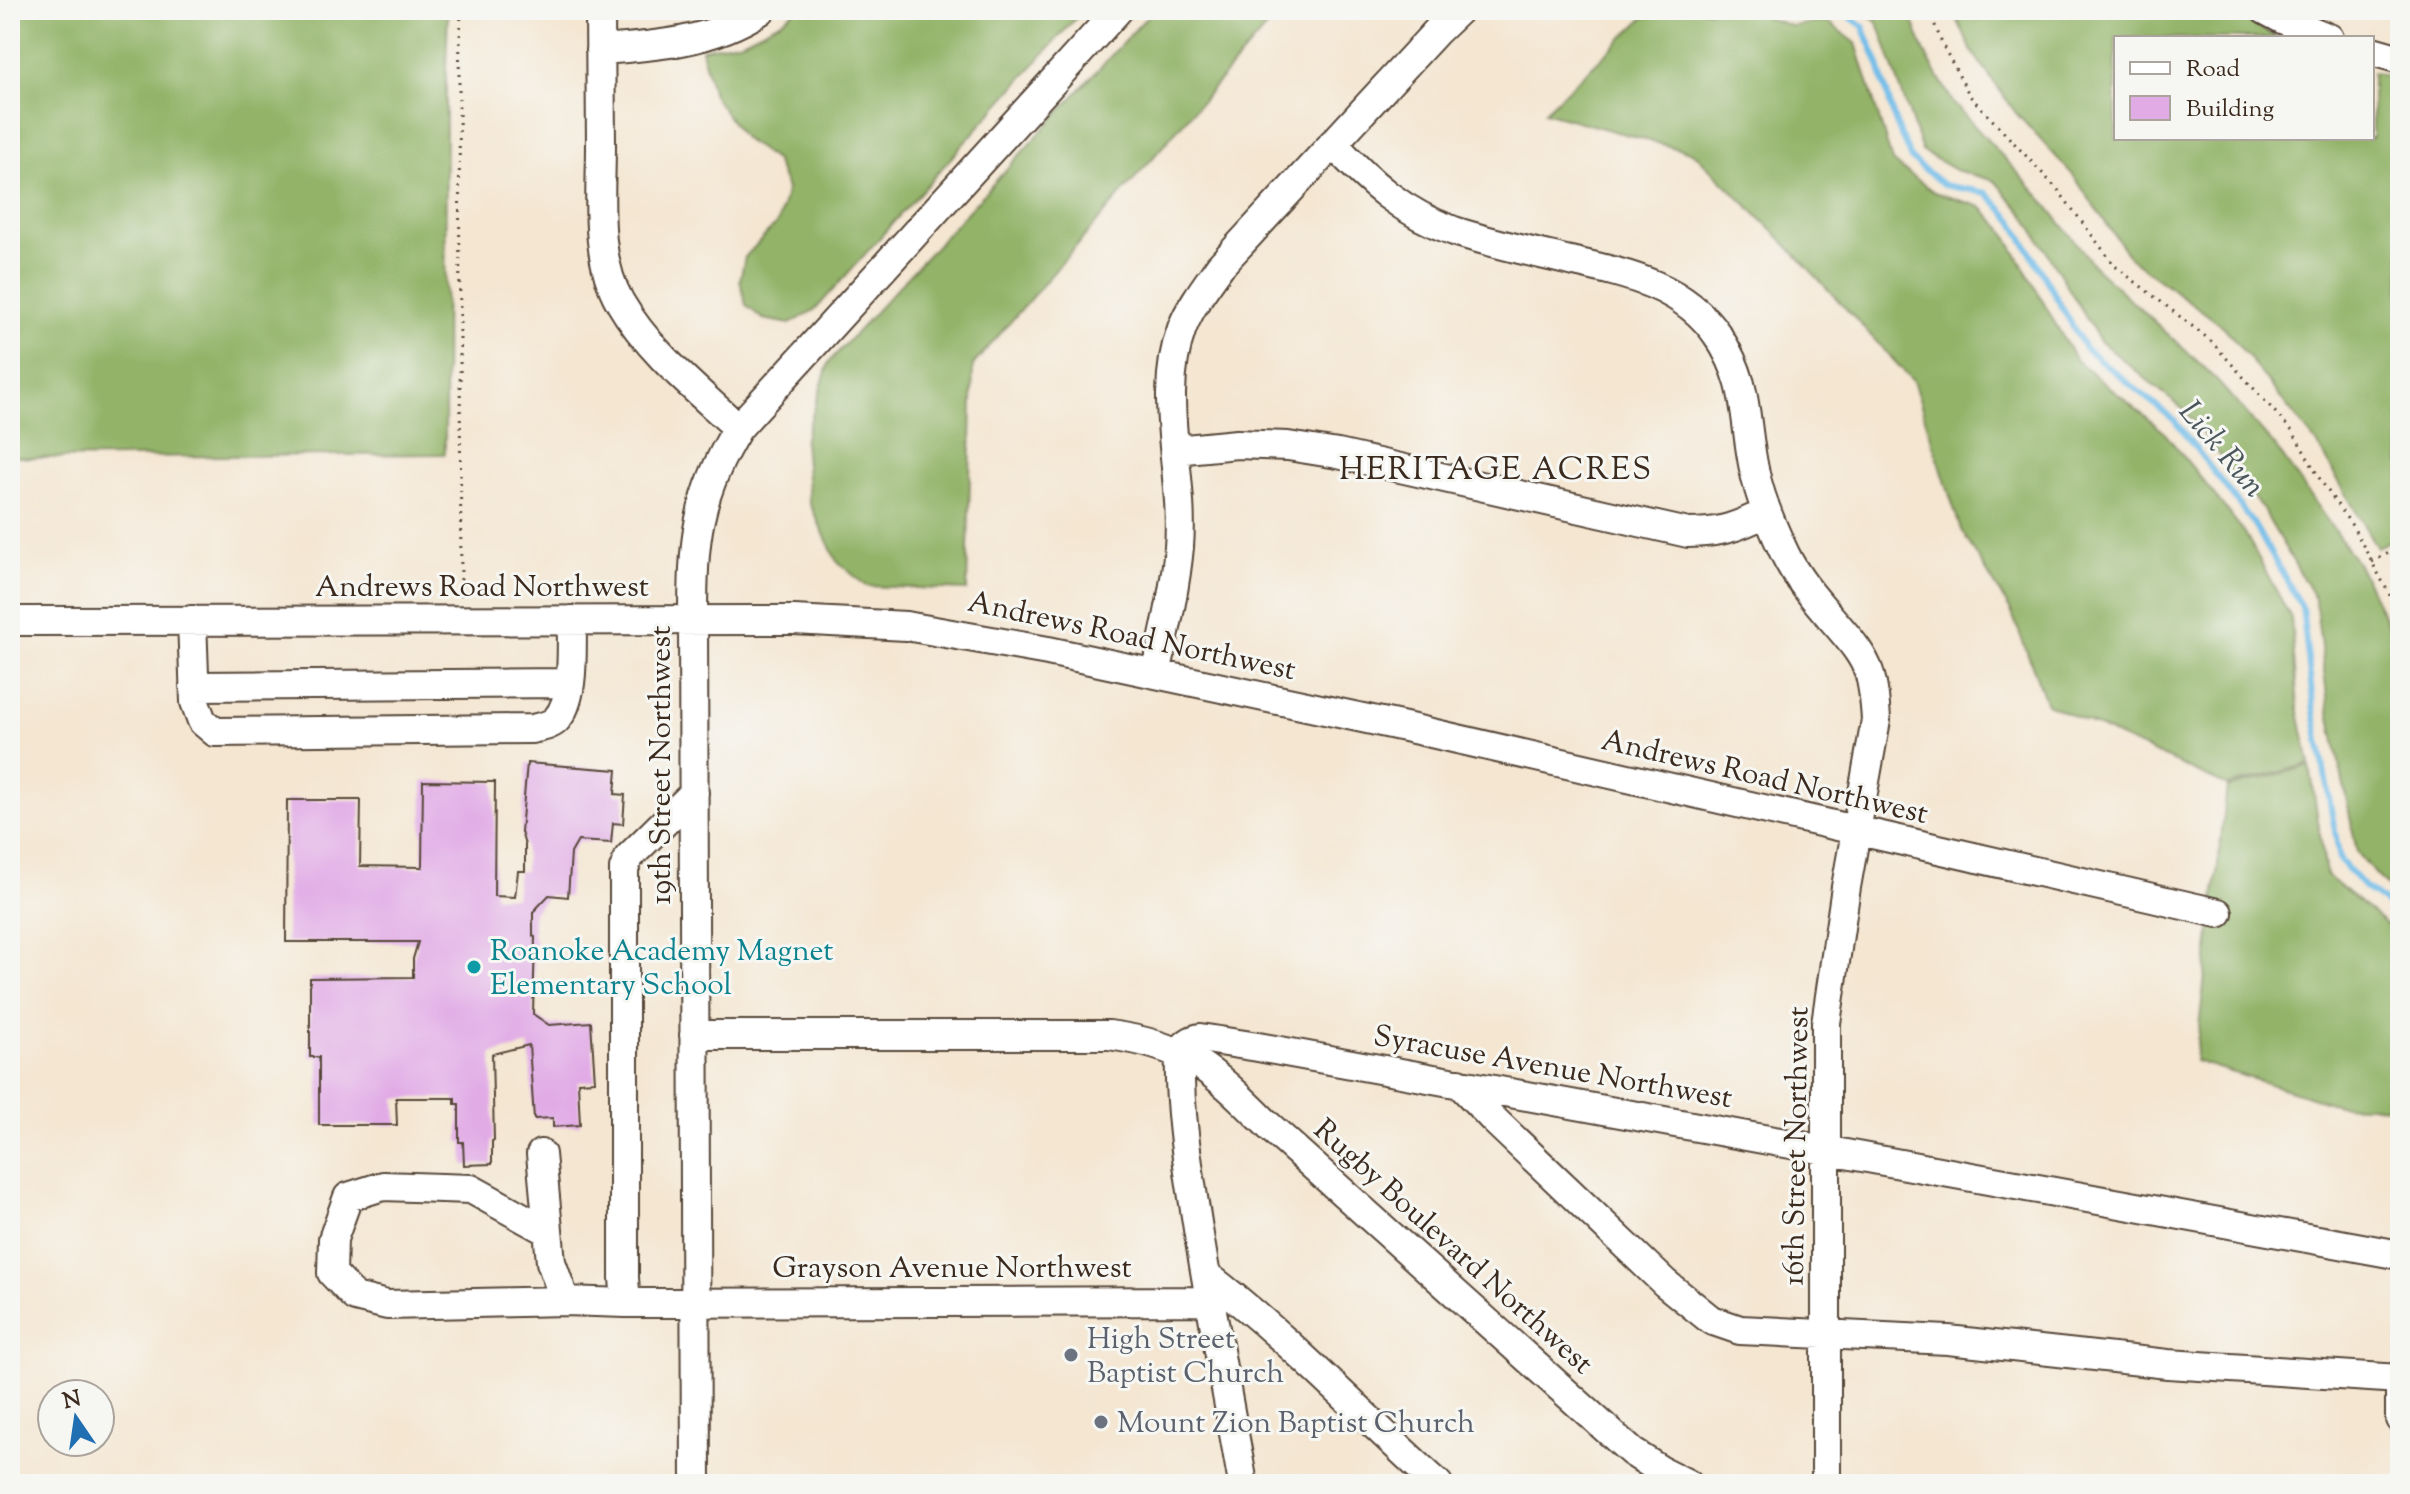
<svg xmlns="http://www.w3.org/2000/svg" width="2410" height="1494" font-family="'Sorts Mill Goudy',serif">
<rect width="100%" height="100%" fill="#f6f6f2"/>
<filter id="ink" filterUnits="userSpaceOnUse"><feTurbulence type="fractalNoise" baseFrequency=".0125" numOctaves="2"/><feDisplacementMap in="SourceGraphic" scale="16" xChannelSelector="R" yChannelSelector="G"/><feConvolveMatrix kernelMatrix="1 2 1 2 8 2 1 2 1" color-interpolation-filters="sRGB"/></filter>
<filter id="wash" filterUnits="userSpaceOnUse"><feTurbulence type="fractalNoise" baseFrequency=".006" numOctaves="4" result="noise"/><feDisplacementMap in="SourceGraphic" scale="32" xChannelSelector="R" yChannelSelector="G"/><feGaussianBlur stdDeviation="1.8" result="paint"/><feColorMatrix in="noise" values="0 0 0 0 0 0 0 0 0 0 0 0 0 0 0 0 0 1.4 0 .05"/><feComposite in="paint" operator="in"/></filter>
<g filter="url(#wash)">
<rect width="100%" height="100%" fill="#f4e6d1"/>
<path fill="#92b367" stroke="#666e42" stroke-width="2" d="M10 10H448L446 74 445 454 31 458 10 456Z
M797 10H1083L816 309 790 324 763 319 746 305 740 280 745 257 778 222 787 189 775 160 743 138 713 95 701 49 742 41 780 22Z
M1153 10H1281L973 365 967 590 866 586 836 560 809 502 804 441 829 362Z
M1652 10H1753L1755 14 1792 26 1827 21 1856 43 1892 161 1934 192 1981 207 2002 228 2075 359 2163 431 2245 533 2291 618 2298 707 2310 764 2227 786 2047 704 2011 611 1961 530 1913 381 1785 243 1694 153 1544 112Z
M1861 10H1909L1925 53 1954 104 2043 200 2097 269 2209 372 2275 446 2357 563 2391 631 2400 645V897L2378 877 2357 852 2329 712 2315 599 2263 510 2184 410 2100 341 2024 214 1995 181 1955 170 1922 151 1878 23Z
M1953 10H2225L2279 38H2116V138H2372V72L2400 80V535L2377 548 2318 445 2224 327 2130 258 2073 175 2016 113 1971 50Z
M2310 766 2326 875 2400 935V1107L2337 1105 2195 1061 2227 788Z"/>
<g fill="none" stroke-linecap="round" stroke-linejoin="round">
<path stroke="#6ebbe8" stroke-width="6" d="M1789 10H1804
M1839 10 1863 26 1879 65 1894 118 1911 159 1944 185 1987 193 2013 221 2085 348 2174 420 2253 523 2302 607 2314 712 2340 860 2364 887 2400 914"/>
</g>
<g id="blocks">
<path fill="#e1abe6" d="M527 763 617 770 615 794 625 795 623 824 613 823 611 843 578 841 571 853 568 897 549 895 533 912V936L535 937 533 1014 549 1025 591 1022 595 1081 578 1082 580 1125 553 1127V1118L534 1119 529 1045 492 1054 494 1140 492 1141V1164L464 1165 463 1142H459V1104H455V1098H396L397 1125H319V1057H310V978L413 977V959L418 942H286L287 800H361L360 866 422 867 423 781 495 782 494 896 515 897 518 871H525V845L521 832Z"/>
</g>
</g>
<g filter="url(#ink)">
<use href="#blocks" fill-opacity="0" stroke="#574639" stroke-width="2"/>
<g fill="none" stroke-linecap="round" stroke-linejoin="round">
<g stroke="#574639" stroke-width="32">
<path id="minor" d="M600 10C600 55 601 100 601 145 601 196 594 257 620 302 649 352 696 389 738 428
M2265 10 2282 19 2329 38
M600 50C657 46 712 42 761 10
M2372 51 2400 59
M1333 143C1368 182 1403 213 1454 231 1491 243 1528 251 1566 260 1623 273 1683 284 1718 336 1750 385 1743 417 1754 469 1760 499 1772 527 1785 554 1798 581 1820 605 1839 627 1851 641 1863 655 1869 672 1874 688 1875 704 1876 720L1846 887 1826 1023V1484
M1175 450 1237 444 1288 446 1338 454 1688 533C1720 533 1738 527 1767 512
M192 620 195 702 202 721 215 732 532 729C540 727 550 726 556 720 576 699 571 647 572 620
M10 621 794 620 906 626 1048 651 1405 727 2218 913
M1156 674C1165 632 1175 590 1179 547 1185 475 1156 398 1182 328 1191 305 1206 286 1220 266L1437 31 1459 10
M194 686 570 683
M694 1035H1109C1191 1046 1214 1072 1270 1127L1632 1452 1660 1470 1688 1484
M1180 1052C1185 1044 1190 1040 1200 1038L1258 1047 2400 1255
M1180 1052C1178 1112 1189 1171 1198 1229 1212 1315 1228 1399 1243 1484
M1459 1083 1493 1119 1665 1283 1711 1320 1740 1330 1948 1340 2168 1364 2400 1379
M541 1154 551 1262 565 1301
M547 1231 471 1189 383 1186 348 1197 333 1239 332 1273 355 1297 387 1305 565 1301 626 1303 1210 1301
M1206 1275C1288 1337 1361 1415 1438 1484
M626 1303 624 1278V869L629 857 694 793
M2400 1375V1419
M696 1484 693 620C693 541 696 497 738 428L1118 10"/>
</g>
<path stroke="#574639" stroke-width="3" stroke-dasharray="2 6" stroke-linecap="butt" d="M1929 10 1943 46 1970 96 2058 190 2115 266 2210 340 2293 432 2321 481 2353 527 2400 614
M2372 562 2400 547
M461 596 459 75 461 10"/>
<use href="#minor" stroke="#fff" stroke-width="28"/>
</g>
</g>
<circle fill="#0f9aa8" stroke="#f6f6f2" stroke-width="3" cx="474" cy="967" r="8"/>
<g fill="#6b7280" stroke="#f6f6f2" stroke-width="3">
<circle cx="1071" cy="1355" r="8"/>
<circle cx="1101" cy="1422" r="8"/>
</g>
<g text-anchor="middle" stroke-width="6" stroke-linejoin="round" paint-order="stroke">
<g font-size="30" fill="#3b2a1e" stroke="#f6f6f2">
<text x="482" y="596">Andrews Road Northwest</text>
<text transform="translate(1132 635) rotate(12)" y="10">Andrews Road Northwest</text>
<text transform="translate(660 765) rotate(-90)" y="10">19th Street Northwest</text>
<text transform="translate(1765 776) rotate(13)" y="10">Andrews Road Northwest</text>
<text transform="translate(1553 1066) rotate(10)" y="10">Syracuse Avenue Northwest</text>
<text transform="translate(1795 1146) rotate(-89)" y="10">16th Street Northwest</text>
<text transform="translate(1454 1246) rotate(42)" y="10">Rugby Boulevard Northwest</text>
<text x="952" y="1277">Grayson Avenue Northwest</text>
</g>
<g font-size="30" fill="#0d838f" stroke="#f6f6f2" text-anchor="start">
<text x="490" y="960">Roanoke Academy Magnet<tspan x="490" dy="34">Elementary School</tspan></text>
</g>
<g font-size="30" fill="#5b616d" stroke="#f6f6f2" text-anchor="start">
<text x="1087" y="1348">High Street<tspan x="1087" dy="34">Baptist Church</tspan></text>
<text x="1117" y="1432">Mount Zion Baptist Church</text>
</g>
<g font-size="32" font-style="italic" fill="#4a565b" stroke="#f6f6f2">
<text transform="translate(2223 448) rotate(50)" y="11">Lick Run</text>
</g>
<g font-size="32" letter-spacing="2" fill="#3b2a1e" stroke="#f6f6f2">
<text x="1496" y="479">HERITAGE ACRES</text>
</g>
</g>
<rect width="2410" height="1494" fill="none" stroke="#f6f6f2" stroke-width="40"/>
<rect x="2114" y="36" width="260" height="104" fill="#f6f6f2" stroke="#aba49d" stroke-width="2"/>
<rect x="2130" y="62" width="40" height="12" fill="#ffffff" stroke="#aba49d" stroke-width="2"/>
<text x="2186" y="76" font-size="24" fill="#3b2a1e">Road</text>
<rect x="2130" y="96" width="40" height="24" fill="#e1abe6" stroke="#aba49d" stroke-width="2"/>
<text x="2186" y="116" font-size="24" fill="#3b2a1e">Building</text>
<g transform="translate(76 1418) rotate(347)"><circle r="38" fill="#f6f6f2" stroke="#aba49d" stroke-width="2"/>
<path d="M0-6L14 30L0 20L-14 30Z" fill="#1f6fb2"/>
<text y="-12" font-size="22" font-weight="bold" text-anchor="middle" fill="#3b2a1e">N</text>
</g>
</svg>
